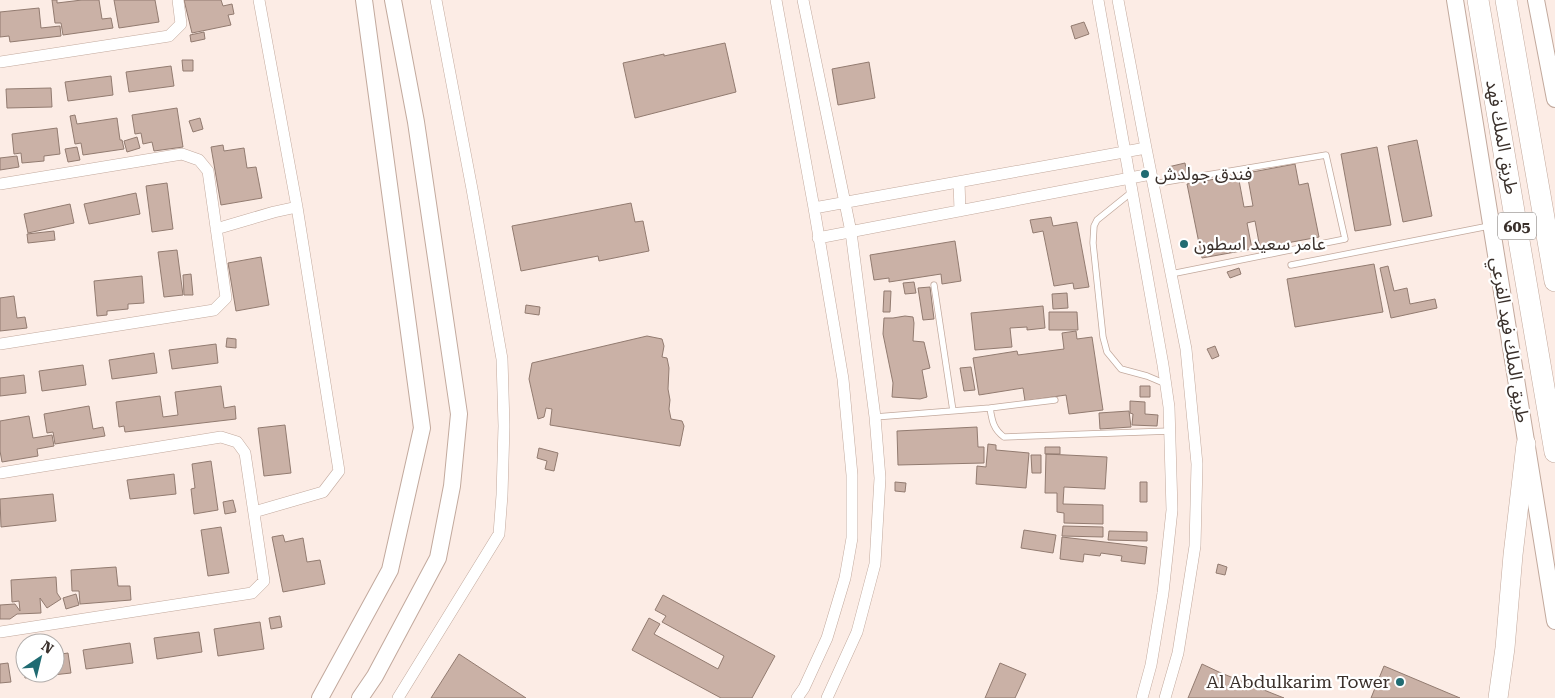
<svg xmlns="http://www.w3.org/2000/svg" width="1555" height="698" font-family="'Roboto Serif','Noto Sans Arabic',serif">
<rect width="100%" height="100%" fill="#fcece5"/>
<path fill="#cab1a6" stroke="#927b70" d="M52 0H57V3L82 0H99L102 19 111 18 113 28 63 35 61 23H55Z
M114 0H155L159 22 119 28Z
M184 0H221L223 6 232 4 234 14 228 15 231 25 192 33Z
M39 8 41 28 60 26 61 36 10 42 9 36 0 37V12Z
M1084 22 1089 34 1075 39 1071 26Z
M204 32 205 39 191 42 190 35Z
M725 43 736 92 635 118 623 63 664 54V56Z
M182 60H193V71H183Z
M869 62 875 98 838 105 832 69Z
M171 66 174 86 129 92 126 72Z
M111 76 113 95 68 101 65 82Z
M51 88 52 107 7 108 6 89Z
M177 108 183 147 154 151 152 142 143 144 141 133 135 134 132 115Z
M75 115 77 124 117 118 120 140H122L124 149 83 155 81 143 75 144 70 116Z
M200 118 203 129 193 132 189 121Z
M57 128 60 154 44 156V161L22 163 21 153 14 154 12 134Z
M137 137 140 148 127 152 124 141Z
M1417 140 1432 216 1403 222 1388 146Z
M223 145 224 151 244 148 247 168 256 167 262 198 221 205 211 147Z
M77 147 80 160 68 162 65 149Z
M1377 147 1391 225 1355 231 1341 154Z
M17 156 19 167 0 170V158Z
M1185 163 1187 174 1171 177 1168 167Z
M1295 164 1299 185 1308 183 1319 237 1260 248 1255 221 1247 223 1252 249 1202 258 1187 184 1238 175 1244 207 1253 206 1247 173Z
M167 183 173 229 152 232 146 186Z
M136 193 140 214 89 224 84 204Z
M631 203 635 222 643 221 649 251 599 261 598 256 521 271 512 226Z
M70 204 74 223 28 233 24 214Z
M1051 217 1053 226 1077 222 1089 287 1074 289 1073 283 1054 286 1043 231 1033 233 1030 220Z
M54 231 55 240 28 243 27 234Z
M955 241 961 281 942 284 941 274 889 282V278L874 280 870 255Z
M177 250 183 295 164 297 158 252Z
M261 257 269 305 236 311 228 263Z
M1374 264 1383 312 1295 327 1287 279Z
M1388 266 1394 291 1407 288 1410 304 1435 299 1437 308 1391 318 1380 268Z
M1239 268 1241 274 1230 278 1227 272Z
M191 274 193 295H184L183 275Z
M142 276 144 303 128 304V309L107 311V315L97 316 94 281Z
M914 282 916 293 905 294 903 283Z
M930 287 934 319 923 320 918 288Z
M884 291H891L890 312H883Z
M1067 293 1068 308 1053 309 1052 294Z
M14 296 17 318 25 317 27 328 0 331V298Z
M526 305 540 307 539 315 525 313Z
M1043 306 1045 328 1027 330V327L1010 328 1012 347 975 350 971 313Z
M1049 312H1077L1078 330H1049Z
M905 316 913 317 914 323 913 341 924 342 930 368 922 370 927 397 920 399 892 397 893 383 883 334 884 318H893Z
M1076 331 1077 339 1092 337 1103 410 1069 414 1066 395 1025 401 1023 388 979 395 973 358 1017 351 1018 355 1064 349 1062 333Z
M647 336 662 339 664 346 662 357 667 358 669 368 668 389 670 400 669 409 671 419 682 421 684 426 680 446 550 425 552 409 546 408 544 417 538 419 529 379 532 363Z
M227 338 236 339V348L226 347Z
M216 344 218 363 172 369 169 350Z
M1215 346 1219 356 1212 359 1207 349Z
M154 353 157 373 112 379 109 360Z
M83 365 86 385 42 391 39 371Z
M971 367 975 390 964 391 960 368Z
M24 375 26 393 0 396V378Z
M221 386 224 408 235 406 236 419 125 432 124 426 119 427 116 402 160 396 163 417 178 415 175 392Z
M1140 386H1150V397H1140Z
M1130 401 1145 402V414L1158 415 1157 426 1132 425 1133 414 1130 413Z
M89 406 93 429 103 427 105 436 55 444 53 432 47 433 44 414Z
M1129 411 1131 427 1100 429 1099 413Z
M29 416 33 438 52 435 54 446 37 449 38 456 2 462 0 451V421Z
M285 425 291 473 264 476 258 428Z
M977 427 978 447H984V463L898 465 897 431Z
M988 444 996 445V450L1029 453 1026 488 976 484 977 466 986 467Z
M1045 447H1060V454H1045Z
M539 448 558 453 554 471 545 469 547 461 537 458Z
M1046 454 1107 457 1105 489 1064 487 1063 504 1103 505V524L1064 523V513L1057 512V493H1045Z
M1031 455H1041V473H1032Z
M211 461 218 510 194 514 191 489 195 488 192 464Z
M174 474 176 494 130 499 127 480Z
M895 482 906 483 905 492 895 491Z
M1140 482H1147V502H1140Z
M53 494 56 521 1 527 0 499Z
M233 500 236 512 225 514 223 502Z
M1063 526 1103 527V537L1062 536Z
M221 527 229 573 208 576 201 530Z
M1024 530 1056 535 1053 553 1021 548Z
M1109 531 1147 532V541L1108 540Z
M283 535 285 542 303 538 307 562 320 560 325 584 283 592 272 537Z
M1062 537 1147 547 1145 564 1121 561 1122 556 1101 553 1100 556 1084 554 1083 562 1060 559Z
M1218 564 1227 567 1225 575 1216 573Z
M116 567 118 586H130L131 600 80 604 79 591H72L71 570Z
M56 577 57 593 61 599 47 608 40 598 41 613 17 614 10 619H0V605L15 604 20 611 19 601 12 602 11 580Z
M76 594 79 605 66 609 63 598Z
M663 595 775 656 752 698H721L632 650 649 618 660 624 654 634 718 669 724 656 662 622 666 616 655 610Z
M280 616 282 627 271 629 269 618Z
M260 622 264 649 218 656 214 629Z
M199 632 202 652 157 659 154 638Z
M130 643 133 663 86 669 83 650Z
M68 653 71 673 25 678 23 659H25V673H55V655Z
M459 654 526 698H431Z
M8 663 11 682 0 683V664Z
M1000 663 1026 674 1015 698H985Z
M1202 664 1221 673 1284 698H1188Z
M1384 666 1460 698H1371Z"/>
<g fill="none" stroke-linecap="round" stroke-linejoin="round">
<g stroke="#c2a99d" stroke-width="7">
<path id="lane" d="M1153 184 1326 155 1345 239 1171 274
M1133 191 1097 220 1094 226 1093 243 1103 337 1107 352 1121 369 1147 376 1166 384
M1291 265 1489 226
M934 285 953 411
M990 408C992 420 993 429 1004 437L1170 431
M875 417 990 408 1055 400"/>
</g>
<g stroke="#c2a99d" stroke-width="12">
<path id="street" d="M776 0 814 208 843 379 852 475V538L845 578 827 638 804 688 797 698
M803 0 851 232 875 417 880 478 875 564 857 632 827 698
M1098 0 1163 365 1169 407 1172 510 1163 593 1151 665 1142 698
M1118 0 1146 148 1186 349 1197 464 1195 546 1178 653 1165 698
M0 62 169 36 181 24 178 0
M959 182 960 211
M0 184 182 154 199 160 208 171 226 298 214 310 0 344
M814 208 1146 148
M216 229 274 212 297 207
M818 238 1151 174
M0 473 221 437 237 442 245 453 264 581 252 593 0 632
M254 512 323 492 339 471 297 207 259 0
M398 698 499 534 502 495 504 426 502 359 472 189 436 0"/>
</g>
<g stroke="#c2a99d" stroke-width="18">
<path id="secondary" d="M1455 0 1555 621
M1536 0 1555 99
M320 698 390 570 422 428 364 0
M360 698 375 676 438 558 452 486 459 414 416 122 393 0"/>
</g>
<g stroke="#c2a99d" stroke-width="20">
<path id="primary" d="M1498 698 1505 648 1513 555 1526 444"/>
</g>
<g stroke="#c2a99d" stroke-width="22">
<path id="highway" d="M1478 0 1555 452
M1506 0 1555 281"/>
</g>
<use href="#lane" stroke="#fff" stroke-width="5.5"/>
<use href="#street" stroke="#fff" stroke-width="11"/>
<use href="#secondary" stroke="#fff" stroke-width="16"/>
<use href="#primary" stroke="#fff" stroke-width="19"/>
<use href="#highway" stroke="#fff" stroke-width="21"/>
</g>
<g fill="#206b72" stroke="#fff" stroke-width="2">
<circle cx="1145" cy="174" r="5"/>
<circle cx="1184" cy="244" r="5"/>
<circle cx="1400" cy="682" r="5"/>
</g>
<g text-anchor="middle" stroke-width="4.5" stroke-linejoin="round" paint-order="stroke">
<rect fill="#fff" stroke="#756e6b" stroke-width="1" x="1498" y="212.5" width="38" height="27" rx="4"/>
<g font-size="16" font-weight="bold" fill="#3a302b">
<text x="1517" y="232">605</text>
</g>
<g font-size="18" fill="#3a302b" stroke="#fff">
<text transform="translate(1502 137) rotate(80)" y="6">طريق الملك فهد</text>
<text transform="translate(1510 340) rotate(81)" y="6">طريق الملك فهد الفرعي</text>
</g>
<g font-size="18" fill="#3a302b" stroke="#fff" text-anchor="start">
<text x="1155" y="180">فندق جولدش</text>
<text x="1194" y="250">عامر سعيد اسطون</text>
<text x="1390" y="688" text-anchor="end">Al Abdulkarim Tower</text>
</g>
</g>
<g transform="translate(40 658) rotate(35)"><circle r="24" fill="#ffffff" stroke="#b0acaa"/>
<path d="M0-4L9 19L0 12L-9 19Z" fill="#206b72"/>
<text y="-8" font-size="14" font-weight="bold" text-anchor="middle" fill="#3a302b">N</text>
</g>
</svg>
